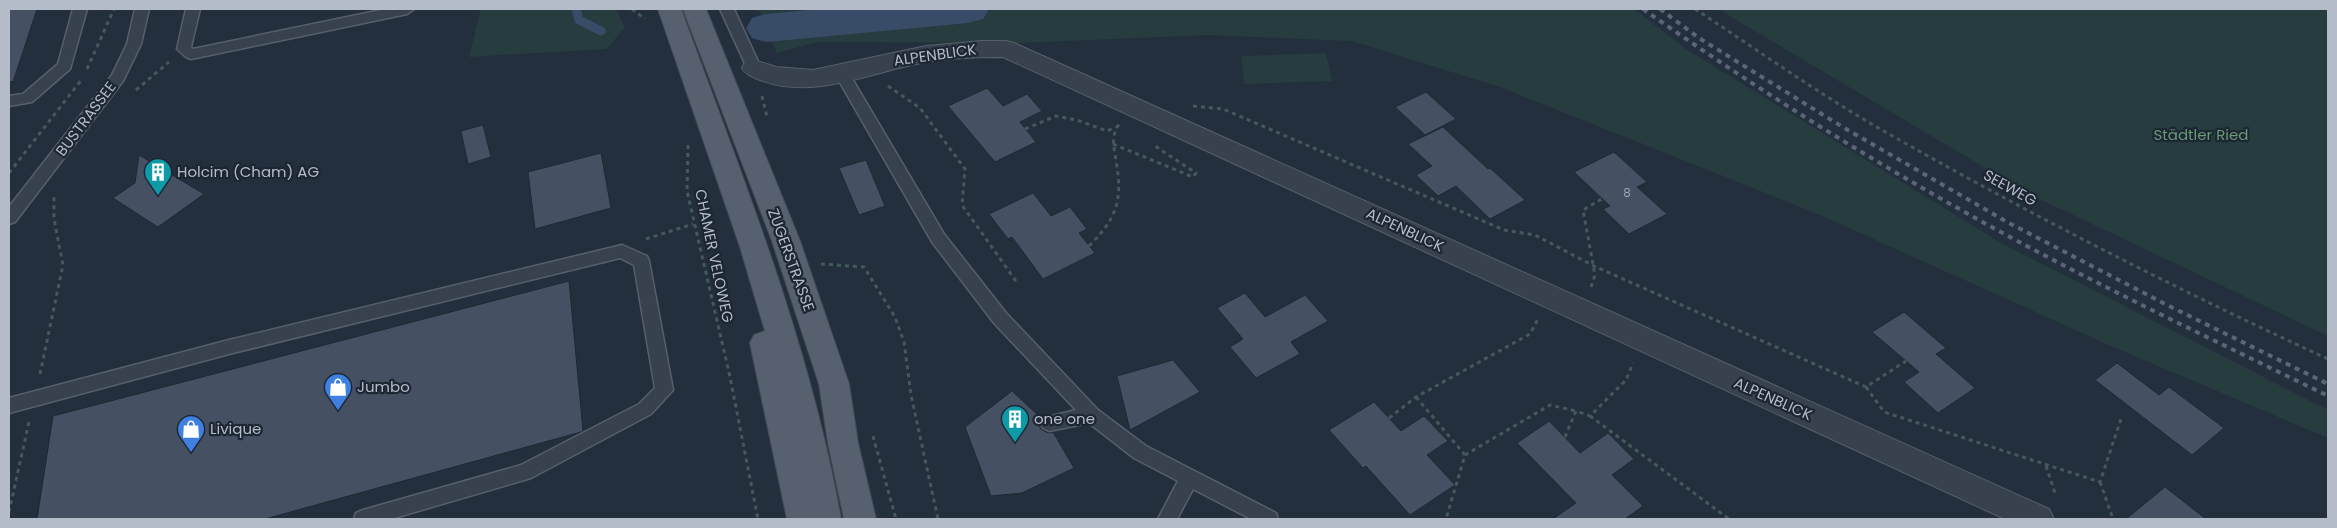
<svg xmlns="http://www.w3.org/2000/svg" width="2337" height="528" font-family="Poppins,sans-serif">
<rect width="100%" height="100%" fill="#242f3e"/>
<path fill="#263c3f" d="M481 9H616L625 28 606 49 469 57Z
M753 9H1634L1686 49 2001 243 2328 410V438L2111 346 1818 214 1503 88 1352 41 1209 35 1020 43 817 42 777 53 760 12Z
M1718 9H2328V336L2029 194Z
M1326 53 1332 81 1244 84 1241 56Z"/>
<g fill="none" stroke-linecap="round" stroke-linejoin="round">
<path stroke="#394c67" stroke-width="9" d="M576 9 579 20 601 31"/>
<path fill="#394c67" fill-rule="evenodd" d="M820 9H989L983 19 968 23 767 42 752 38 746 28 752 18 767 14Z"/>
</g>
<path fill="#455162" stroke="#1f2835" d="M9 9H37L13 82 9 81Z
M987 88 1003 106 1027 94 1042 111 1020 122 1036 142 995 162 948 106Z
M1426 92 1456 119 1425 135 1395 107Z
M483 125 491 157 468 164 461 131Z
M1443 127 1488 169 1490 168 1525 200 1490 219 1456 186 1438 196 1416 175 1432 166 1408 144Z
M1614 152 1647 182 1637 187 1667 214 1629 234 1603 209 1610 206 1574 172Z
M601 153 611 208 535 229 528 172Z
M139 155 204 194 158 227 113 198 135 183Z
M866 160 885 206 859 215 839 168Z
M1033 193 1051 216 1070 207 1087 229 1079 233 1095 253 1043 279 1012 237 1008 239 989 214Z
M569 281 583 431 581 432 265 519H37L53 416Z
M1245 293 1265 317 1305 295 1328 321 1291 342 1300 354 1256 378 1230 347 1243 339 1217 308Z
M1904 312 1946 348 1936 354 1975 388 1938 413 1904 382 1919 372 1872 332Z
M1173 360 1200 392 1130 430 1117 376Z
M2117 363 2159 395 2169 387 2224 428 2192 455 2095 380Z
M1012 391 1041 418 1038 424 1041 429 1048 433 1053 432 1074 468 1022 493 991 496 965 427Z
M1374 402 1401 431 1424 416 1448 441 1427 455 1455 485 1410 515 1366 466 1363 468 1329 430Z
M1549 421 1580 453 1608 433 1634 459 1612 475 1643 506 1625 519H1553L1576 503 1517 443Z
M2165 487 2206 519H2126Z"/>
<g fill="none" stroke-linecap="round" stroke-linejoin="round">
<g stroke="#565f6c" stroke-width="3">
<path id="lane" d="M73 9H87L70 69 32 102 9 106V96L23 94 58 64Z
M135 9H149L141 44 123 81 15 222 9 224V207L112 75 127 44Z
M186 9H200L191 47 193 49 386 9H414L407 14 191 59 186 57 177 49Z
M720 9H734L761 68 759 72H749Z
M842 69 847 70 944 234 1006 313 1098 410 1146 446 1276 513 1278 519H1251L1193 489 1177 519H1158L1178 481 1134 458 1089 423 1049 431 1043 428 1040 423 1043 418 1076 410 994 323 932 242 835 74 837 70Z
M622 245 647 256 649 261 673 390 651 414 531 478 391 519H354L356 513 363 510 521 465 639 404 655 388 634 265 620 258 229 354 9 413V398L229 340Z"/>
</g>
<g stroke="#565f6c" stroke-width="2">
<path id="street" d="M982 41H1006L1014 43 2049 509 2054 519H2005L1003 57C977 57 951 58 926 62 873 71 814 101 760 80 753 77 746 75 742 68L745 62 754 60 776 67 813 70 926 46Z"/>
</g>
<g stroke="#414a57" stroke-width="2">
<path id="primary" d="M658 9H681C742 176 810 343 841 519H787L750 343 754 335 765 331 740 247Z
M683 9H706L800 241 849 384 858 443 876 519H844L828 443 819 384 772 241Z"/>
</g>
<path stroke="#44595c" stroke-width="3" stroke-dasharray="4 4" stroke-linecap="butt" d="M632 9 645 19
M1695 9C1756 49 1819 94 1882 130 2027 213 2176 289 2328 359
M87 69 114 9
M888 86 920 108 965 169 962 205 1018 284
M136 90 169 62
M762 96 767 117
M1193 106 1223 109 1504 230 1535 235 1594 266 1866 387 1906 361
M1025 129 1056 116 1077 120 1107 131 1116 127
M1113 144 1193 177 1196 173 1152 144
M688 145 687 191 730 377 758 519
M9 173 82 79
M646 239 693 224
M1089 246C1117 218 1123 200 1116 161 1114 145 1110 139 1119 124
M821 264 864 267 895 317 904 342 911 395 938 519
M1591 287 1595 275 1583 210 1610 194
M40 374 63 265 54 219V194
M1866 387 1884 412 2100 482 2121 419
M1416 397 1465 455 1446 519
M1590 416 1729 519
M1389 418 1416 397 1530 334 1538 319
M873 436 896 519
M1565 437 1576 411 1590 416 1626 380 1633 363
M1465 455 1550 405 1576 411
M2046 466 2056 496
M2100 482 2113 519
M9 512 29 422"/>
<use href="#lane" fill="#38414e" fill-rule="evenodd"/>
<use href="#street" fill="#38414e" fill-rule="evenodd"/>
<use href="#primary" fill="#56606e" fill-rule="evenodd"/>
<path stroke="#5a6575" stroke-width="4" stroke-dasharray="5 5" stroke-linecap="butt" d="M1643 9C1758 90 1876 164 1999 231 2107 290 2218 342 2328 396
M1660 9 1699 38 1841 126 2009 223 2169 306 2328 384"/>
</g>
<defs>
<g id="building-pin" transform="scale(1.4375)"><path d="M0 17L-7.5 6A9.5 9.5 0 1 1 7.5 6Z" fill="#0f9aa8" stroke="#1d2633"/><path d="M-4-6H4V6H1V3H-1V6H-4ZM-2.5-4.3h1.7v1.8h-1.7ZM.8-4.3h1.7v1.8H.8ZM-2.5-1h1.7V.8h-1.7ZM.8-1h1.7V.8H.8Z" fill="#fff"/></g>
<g id="shop-pin" transform="scale(1.4375)"><path d="M0 17L-7.5 6A9.5 9.5 0 1 1 7.5 6Z" fill="#3f7fe0" stroke="#1d2633"/><path d="M-5-2.5h2.3a2.7 3.5 0 0 1 5.4 0H5L5.5 6h-11ZM-1.5-2.5h3a1.5 2.3 0 0 0-3 0Z" fill="#fff"/></g>
</defs>
<g fill-rule="evenodd">
<use href="#building-pin" x="158" y="172"/>
<use href="#shop-pin" x="338" y="387"/>
<use href="#building-pin" x="1015" y="419"/>
<use href="#shop-pin" x="191" y="429"/>
</g>
<g text-anchor="middle" stroke-width="4.5" stroke-linejoin="round" paint-order="stroke">
<g font-size="12" fill="#98a1af">
<text x="1627" y="197">8</text>
</g>
<g font-size="15" fill="#b4bcc9" stroke="#1d2633">
<text transform="translate(935 55) rotate(-8)" y="5">ALPENBLICK</text>
<text transform="translate(86 119) rotate(-53)" y="5">BUSTRASSEE</text>
<text transform="translate(2010 188) rotate(29)" y="5">SEEWEG</text>
<text transform="translate(1405 230) rotate(25)" y="5">ALPENBLICK</text>
<text transform="translate(714 256) rotate(78)" y="5">CHAMER VELOWEG</text>
<text transform="translate(791 260) rotate(70)" y="5">ZUGERSTRASSE</text>
<text transform="translate(1773 399) rotate(24)" y="5">ALPENBLICK</text>
</g>
<g font-size="15" fill="#6b9a76" stroke="#1d2633">
<text x="2201" y="140">Städtler Ried</text>
</g>
<g font-size="15" fill="#b4bcc9" stroke="#1d2633" text-anchor="start">
<text x="177" y="177">Holcim (Cham) AG</text>
<text x="357" y="392">Jumbo</text>
<text x="1034" y="424">one one</text>
<text x="210" y="434">Livique</text>
</g>
</g>
<rect width="2337" height="528" fill="none" stroke="#b4bcc9" stroke-width="20"/>
</svg>
